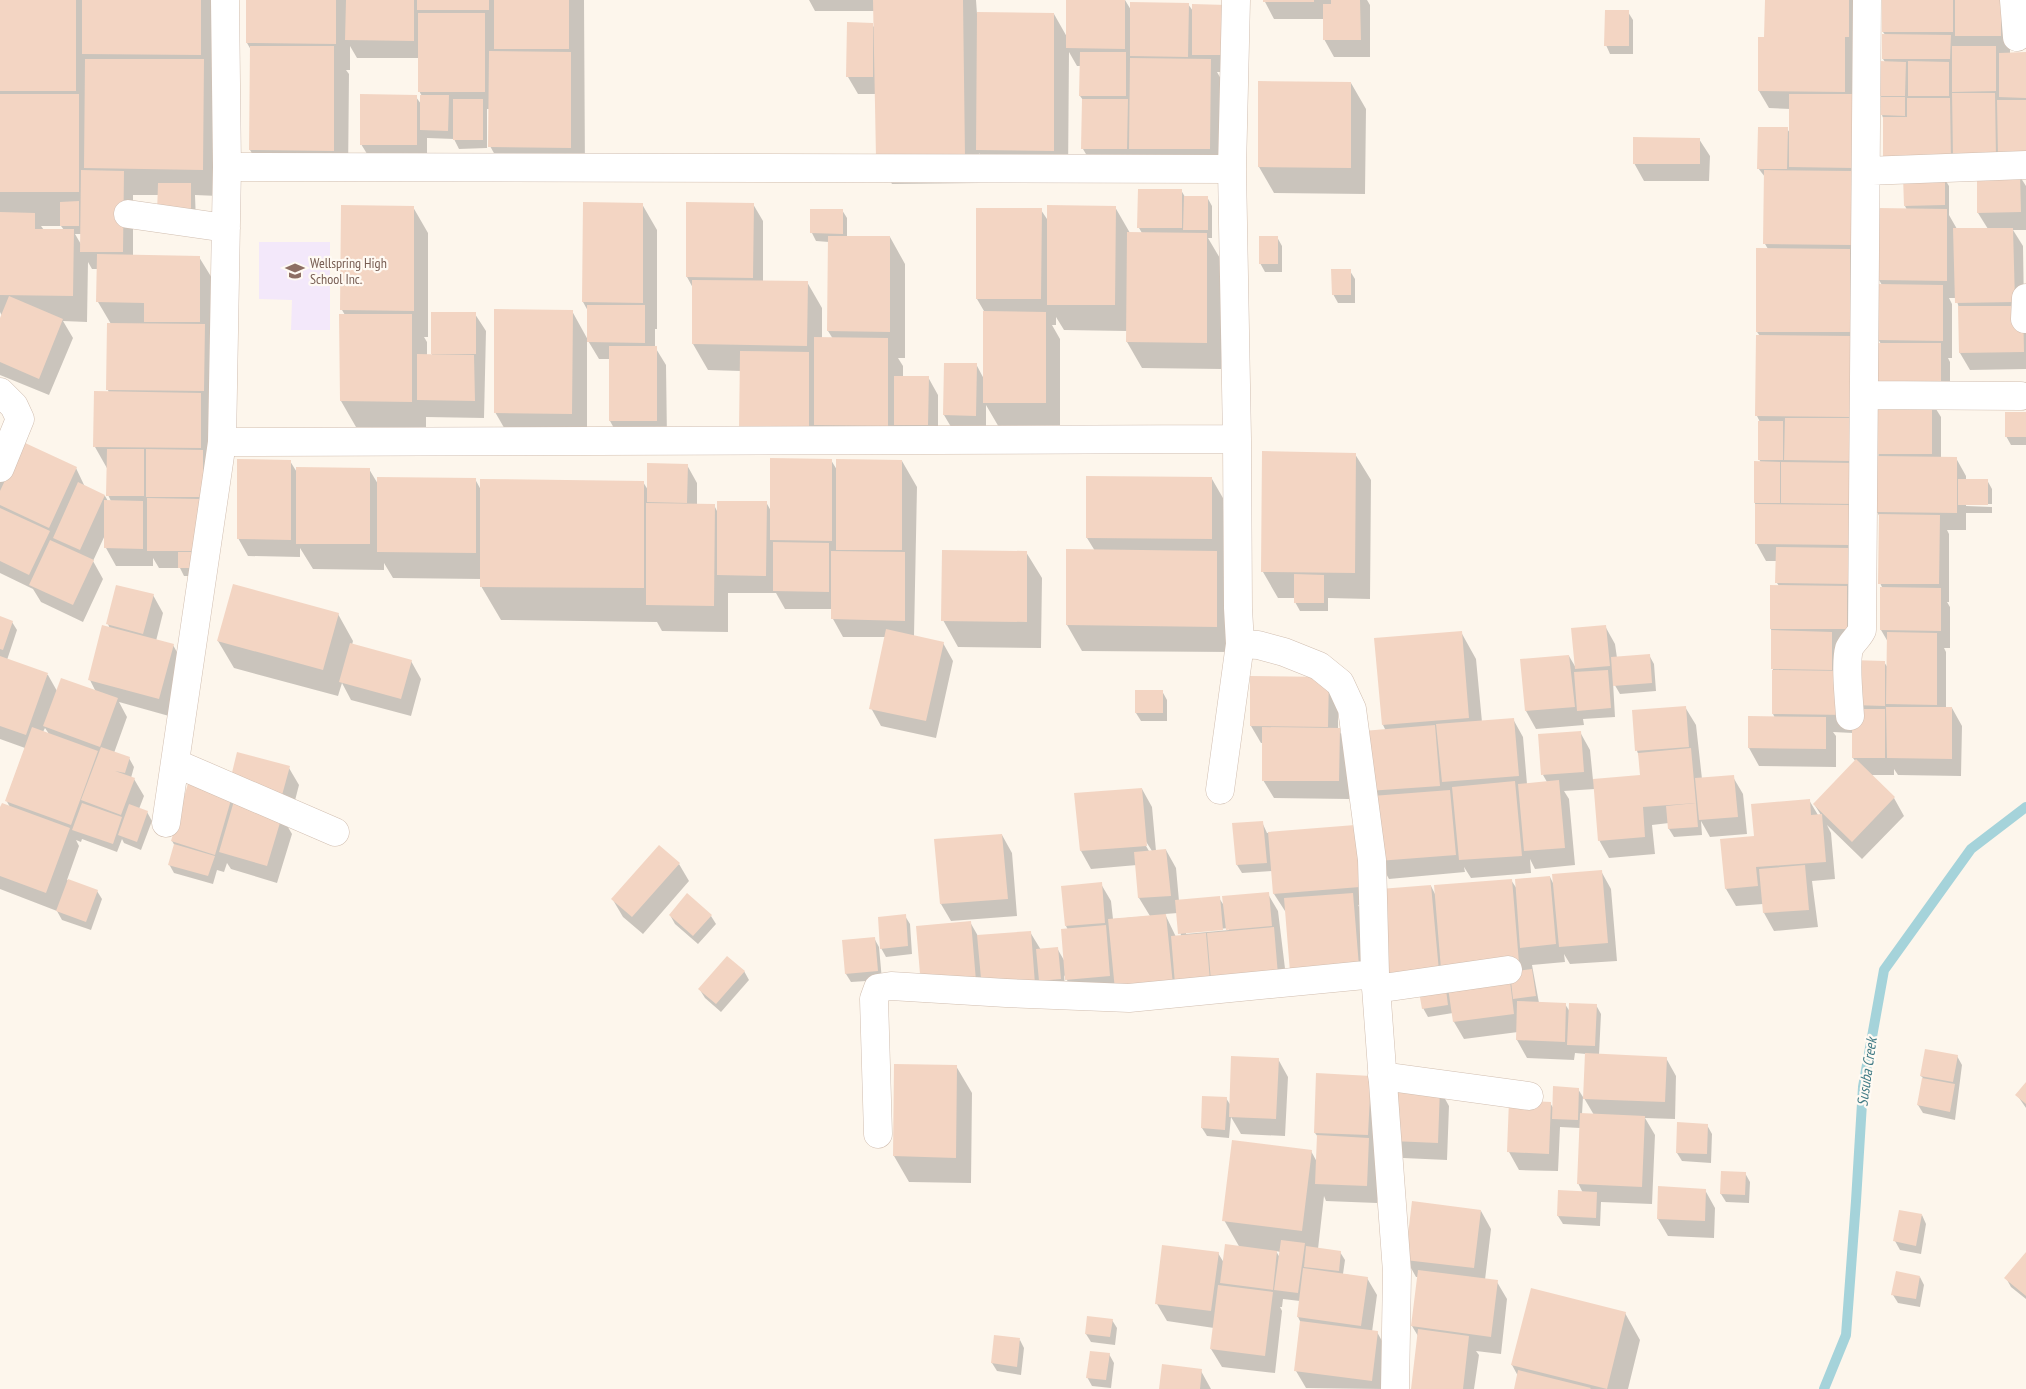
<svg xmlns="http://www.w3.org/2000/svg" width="2026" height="1389" font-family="'PT Sans Narrow',sans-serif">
<rect width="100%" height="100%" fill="#fdf6ec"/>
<path fill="#f3e8fa" d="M259 242H330V330H291L292 300 259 299Z"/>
<path fill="#0003" fill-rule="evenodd" d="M0 0H215L218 196 195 195 196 222 159 195H133V256L199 257 215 283V343L200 576H184L180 568H159L153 558V566H116L106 548V533L93 561 103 579 83 622 41 602 33 589 0 573V458L76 468 85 487 105 496 108 501H111L108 495V470L95 447V393H109L108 390V324H111L98 302V269H92L88 262 87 322 63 321 73 338 49 395 0 375V321L2 316 0 312ZM41 226H61L64 230H44ZM75 234H82V246Z
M247 0H584L585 174 505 173 490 146V109H487V148L459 149 454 139 427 138V162H372L361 144 416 97 421 104 422 96 419 91V58H357L350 46V70H346L349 74 348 177 265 176 250 150 251 50 247 43Z
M809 0H976L977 14H1054L1067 37V0H1125L1131 10 1188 4 1236 72H1217L1225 86V175L1093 166 1083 149V100L1080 96 1081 66H1077L1069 52 1068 177 993 176 979 153 980 183 892 184 877 158 876 94H858L848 77 872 24 875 29V11H815Z
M1264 0H1367L1370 5V57H1334L1324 39V19H1274Z
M1766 0H1858L1860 567 1842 673 1884 662 1888 668V642L1881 630 1883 589 1880 583V517L1877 512 1881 344 1878 339 1882 285 1879 280V209L1907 210 1905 206 1904 178 1882 115 1881 96 1885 62 1883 59 1886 36 1883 32 1884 0H2010V54H2026V175H2019L2026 186V230H2013L2023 246 2024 309 2026 313V369L1970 370 1960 353 1959 308 1956 298H1949L1952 304V358H1948L1950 362V409H1936L1941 417V458H1956L1966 476V480H1987L1992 489V504H1966V506L1992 507V513H1966V530H1947L1949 534V602H1947L1950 607V648H1944L1946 652V708H1952L1962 726 1961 776 1898 775 1894 769V775H1871L1894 798 1904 816 1862 859 1827 825 1831 833 1835 879 1812 881 1818 927 1774 931 1764 913 1763 904 1736 906 1726 889 1755 838 1809 800 1818 815H1821L1814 804 1856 762 1853 758V733L1833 732 1836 736V767L1759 766 1749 748V718H1775L1773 714V671L1771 628 1779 586 1777 583V561H1766L1756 543 1755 503 1761 463 1759 459 1760 422 1757 416V336H1760L1757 332 1768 249 1765 244V177L1758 168 1787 129 1791 134V109L1769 108 1759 91 1766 39ZM1978 174V213L1988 229H1957L1949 215V186L1944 178Z
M1628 12 1633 20V54H1610L1606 45Z
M1351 83 1366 109 1365 194 1274 193 1259 167Z
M1699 139 1710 156 1709 181H1644L1634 163Z
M1181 190 1185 197H1207L1212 206V238H1208L1221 260V369L1142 368 1127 342V331L1064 330 1056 317V325H1052L1060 339V429H1000L986 405V433L954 432 944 415 976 364 984 379V311L977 299 1041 210 1049 222 1115 207 1130 233H1142L1139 228Z
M642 204 657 230V329H655V347L666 365 667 439H620L610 421V359H599L587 339V439L510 438 495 412 572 311 588 340V311L583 302Z
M753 204 763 221V282H807L822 308V339H833L828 331 829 242 816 241 812 233 842 210 847 218V237H890L905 264V358H898L903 366V377H928L938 395V442L818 447 741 371 708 370 693 344V288L687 277Z
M413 207 428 233V337H424L427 342V356H432V313L475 314 486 331 484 418 426 417V428L356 427 341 401 345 315 342 310Z
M1277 237 1282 246V272H1265L1260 263Z
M1350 271 1355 279V303H1338L1333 294Z
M2026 413V445H2011L2006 436Z
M1355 454 1371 480 1370 599 1328 598V611H1300L1295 602V598H1278L1263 572Z
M831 460 837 470 902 461 917 487 914 636 943 643 953 661 936 738 881 726 871 708 886 637H843L833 619V609H785L776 593H728V632L662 631 657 622 501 620 481 586V579L393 578 384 563V570L313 569 300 548V557L248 556 238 538 290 461 298 474 369 469 378 484 475 479 481 490 643 482 648 490 687 465 697 483V505H714L718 513 766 502 771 511Z
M1212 479 1227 505 1226 565H1224L1231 578V652L1082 651 1067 625 1095 551 1087 538Z
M1026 552 1042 578 1041 648 958 647 943 620Z
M153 595 163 613 156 641 173 645 183 663 169 716 119 702 127 717 114 753 129 758 134 767 131 778 134 779 144 796 139 809 147 812 152 821 141 850 124 843 122 839 117 852 82 839 81 842 76 840 79 846 67 880 97 891 102 899 91 930 62 920 57 911 0 889V811L10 807 6 800 25 748 0 739V618L12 622 17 630 7 660 48 675 57 691 96 692 90 680 110 629 108 624ZM45 728 49 734 43 732Z
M338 614 353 641 352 645 411 661 421 679 411 716 351 700 342 683 338 696 234 668 218 641Z
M1605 626 1615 644 1617 658 1649 655 1654 664 1656 691 1620 694 1613 682 1615 717 1583 719 1584 725 1536 729 1526 711 1522 660 1569 656 1576 668Z
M1461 632 1476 659 1482 722 1513 719 1523 737 1527 784 1547 782 1543 775 1580 732 1590 750 1593 780 1641 776 1639 756 1637 751 1633 711 1685 707 1696 725 1702 779 1733 777 1743 794 1747 834 1710 837 1701 821 1702 835 1674 837 1669 829V823L1652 825 1655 854 1609 858 1599 840 1595 789 1564 791 1569 799 1575 865 1535 869 1530 859 1531 873 1471 878 1464 867 1465 872 1389 879 1379 861 1373 798 1386 731 1383 725Z
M1328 678 1338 696V729L1349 747V799L1274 798 1263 780 1264 743H1261L1251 726Z
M1162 691 1167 700V721H1141L1136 713Z
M289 768 299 785 291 816 282 817 292 834 277 883 231 869 227 863 224 872 217 870 213 884 174 873 169 864 175 846 172 841 190 781Z
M1142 789 1152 807 1156 851 1166 850 1176 868 1179 901 1219 898 1225 907 1268 894 1278 911 1288 993 1077 997 1064 975 1065 987 985 998 932 1003 922 985 970 922 978 936 1030 932 1041 950 1057 948 1065 962 1068 930 1066 926 1101 884 1111 901 1113 919 1150 916 1139 898 1137 865 1091 869 1081 851 1076 794ZM1145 840 1152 851H1149L1143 841ZM1178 913 1181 936 1176 937 1165 914ZM1229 928V930L1186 934V932Z
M1262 822 1267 833 1354 826 1370 904 1358 905 1362 912 1369 984 1285 911 1274 894 1273 871 1242 873 1237 865Z
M1002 835 1012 853 1017 916 951 921 941 904Z
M679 864 689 881 643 934 623 917 613 900Z
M1601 871 1611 889 1617 961 1570 964 1564 954 1565 962 1532 965 1539 1003 1565 1004 1570 1012 1596 1005 1601 1014 1599 1055 1666 1058 1676 1076 1675 1119 1645 1118 1655 1135 1652 1204 1601 1202 1600 1226 1563 1224 1558 1216 1583 1193 1578 1183 1580 1128 1560 1127 1558 1171 1519 1170 1509 1152 1550 1103 1554 1109 1578 1089 1583 1097 1582 1114 1594 1115 1584 1098 1586 1054 1575 1053 1574 1060 1527 1058 1517 1040 1518 1032 1464 1039 1454 1022 1453 1013 1428 1017 1423 1008 1431 886 1436 896 1511 880 1517 889 1550 877 1554 885Z
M670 915 711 916 716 924 698 944 675 924Z
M905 916 910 924 912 954 886 957 881 948Z
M874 938 879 947 882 980 851 982 846 974 844 941Z
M744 971 749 980 721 1012 705 998 700 990Z
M1957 1056 1962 1065 1955 1120 1923 1113 1918 1105 1923 1078 1921 1076Z
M1278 1059 1288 1077 1285 1136 1241 1134 1231 1117 1229 1138 1207 1136 1202 1128 1226 1098 1231 1106Z
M956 1066 972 1093 971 1183 909 1182 894 1156Z
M1370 1077 1378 1157 1377 1203 1326 1201 1324 1196 1318 1249 1340 1252 1345 1260 1343 1274 1367 1278 1377 1295 1372 1332H1377L1387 1350 1383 1389 1306 1388 1296 1371 1301 1323 1298 1317 1300 1301 1283 1299 1282 1307H1280L1282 1311 1275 1373 1222 1367 1211 1349 1214 1328 1167 1321 1157 1304 1218 1253 1224 1263 1240 1248 1224 1220 1311 1151 1317 1162 1318 1137 1315 1133ZM1276 1251 1280 1252V1258Z
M2026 1084V1108L2017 1095Z
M1439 1088 1449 1106 1447 1160 1403 1158 1393 1141Z
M1707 1125 1712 1134 1711 1163 1682 1161 1677 1153Z
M1745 1173 1750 1182 1749 1203 1726 1202 1721 1194Z
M1705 1190 1715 1208 1714 1238 1668 1236 1658 1219Z
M1481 1211 1491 1229 1485 1280 1497 1282 1507 1299 1501 1354 1476 1351 1479 1355 1474 1389H1412L1418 1336 1412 1326 1419 1277H1416L1406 1259Z
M1922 1215 1926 1224 1921 1254 1900 1250 1895 1241Z
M2026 1254V1299L2011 1287 2006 1278Z
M1920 1277 1924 1285 1920 1307 1898 1303 1893 1295Z
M1625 1313 1640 1340 1628 1389H1515L1518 1376 1512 1365Z
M1112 1320 1117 1328 1115 1345 1091 1342 1086 1334Z
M1020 1340 1024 1348 1021 1375 997 1371 992 1363Z
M1109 1354 1114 1363 1111 1388 1092 1386 1087 1377Z
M1201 1371 1211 1389H1161Z"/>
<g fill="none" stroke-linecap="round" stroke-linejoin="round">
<path stroke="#a5d3da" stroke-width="10" d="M1824 1389 1846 1335 1856 1201 1863 1087 1884 970 1971 849 2026 807"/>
</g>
<path fill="#f3d5c3" d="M0 0H76V91H0Z
M82 0H201V55L82 54Z
M246 0H336V44L246 43Z
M346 0H414V41L345 40Z
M417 0H489V10H417Z
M494 0H569V49H494Z
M873 0H963L965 157 876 158Z
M1066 0H1125V49L1066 48Z
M1263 0H1314V2H1263Z
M1331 0H1360L1361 40H1323V4H1331Z
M1765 0H1849V37H1845V92L1758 91V37H1764Z
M1882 0H1953V32H1882Z
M1955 0H2001V36H1955Z
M1130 2 1189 3 1188 57 1130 56Z
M1192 4 1227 5 1226 55H1192Z
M1605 10H1629V46H1604Z
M977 12 1054 13V151L976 150Z
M418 13H485V92H418Z
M847 22 873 23V77H846Z
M1882 34 1951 35 1950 59H1882Z
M250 46H334V151L249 150Z
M1952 46H1996V91L1952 92Z
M489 51 571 52V148L488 147Z
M1080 52H1126V96H1079Z
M2026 52V98L1999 97V53Z
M1130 58 1211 59 1210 149H1129Z
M85 59H204L203 170 84 168Z
M1879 61 1906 62 1905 96H1879Z
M1908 61 1949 62V96H1908Z
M1258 81 1351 82V168L1258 167Z
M1952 93H1995L1996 157H1953Z
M0 94H79V192H0Z
M360 94 417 95V145H360Z
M1789 94H1854L1853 168 1789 167Z
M420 95H449L448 131 420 130Z
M1881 97H1905V116L1881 115Z
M1907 98H1950L1951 160 1883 161V117H1907Z
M453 99H483V140H453Z
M1082 99H1128L1127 149H1081Z
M1997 100H2026V158H1998Z
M1758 127H1788L1787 169H1757Z
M1633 137 1700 138V164H1633Z
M81 170 124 171 123 252H80Z
M1764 170 1852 171V245L1763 244Z
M1977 174H2020L2021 212 1977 213Z
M1903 176H1945V205L1904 206Z
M158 183H191V214H157Z
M1138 189H1182V228H1137Z
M1184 196H1208V230H1183Z
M79 201V226H60V202Z
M583 202 643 203V303L582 302Z
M686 202 754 203 753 278 686 277Z
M341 205 414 206V311L340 310Z
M1047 205 1116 206 1115 305H1047Z
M976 208H1042L1041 299H976Z
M1878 208 1947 209V281L1878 280Z
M810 209H843V234L810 233Z
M0 212 35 213V229H74L73 296 0 295Z
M1953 228H2013L2015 302 1955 303Z
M1127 232 1207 233V343L1126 342Z
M828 236H890V332L827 331Z
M1259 236H1278V264H1259Z
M1756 248 1850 249V332H1756Z
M97 254 200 256V322H144V303L96 302Z
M1331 269H1351V295H1332Z
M692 280 808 281 807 346 692 344Z
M1878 284 1943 285V341L1877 340Z
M9 296 63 319 39 379 0 362V318Z
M587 305H645V343L587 342Z
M1958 306H2023L2024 352 1959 353Z
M494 309 573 310 572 414 494 413Z
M983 311 1046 312V403H983Z
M431 312H476V354H431Z
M339 314H412V402L340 401Z
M107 323 205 324 204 391 106 390Z
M1756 335 1852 336 1851 417 1755 416Z
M814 337 888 338V426L814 425Z
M1875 343H1941V392L1875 391Z
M609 346H657V421H609Z
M740 351 809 352V430L739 429Z
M417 354 474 355 475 401 417 400Z
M944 363H977L976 416 943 415Z
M894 376H929L928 425H894Z
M94 391 201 393V448L93 447Z
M1873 397 1932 398V454H1873Z
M2005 412H2026V437H2005Z
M1785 418H1851L1850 461 1784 460Z
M1758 421H1783V460H1758Z
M23 442 77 467 49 528 0 505V491Z
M107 449H144V496H106Z
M146 449 203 450V497H146Z
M1262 451 1356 453 1355 573 1261 572Z
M1876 456 1957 457V513L1876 512Z
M770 458 832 459V541L770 540Z
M237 459 291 460V540L237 539Z
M836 459 902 460V550H836Z
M1754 461 1780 462V503H1754Z
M1781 462 1853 463 1852 504 1781 503Z
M647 463 688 464 687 503 647 502Z
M296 467 370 468V544H296Z
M1086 476 1212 477V539L1086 538Z
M377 477 476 478V553L377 552Z
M480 479 644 481V588L480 587Z
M1958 479H1988V505H1958Z
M78 482 105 495 80 550 53 538Z
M147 498 200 499V551H147Z
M104 500 143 501V549L104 548Z
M717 501H767L766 576 717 575Z
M646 503 715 504 714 606 646 605Z
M1755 504 1850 505V545L1755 544Z
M0 508 50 531 29 575 0 561Z
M1879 514 1940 515 1939 584H1878Z
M50 540 94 560 73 605 29 585Z
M773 542 829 543V592L773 591Z
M1776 547 1850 548V584L1775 583Z
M1066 549 1217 551V627L1066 625Z
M942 550 1027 551V622L941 621Z
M831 551 905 552V621L831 619Z
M178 552H196V568H178Z
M1294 574 1324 575V603H1294Z
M233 584 339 613 323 670 217 641Z
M116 585 154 594 143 634 106 624Z
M1770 585 1847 586V629H1770Z
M1880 587 1941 588V631L1880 630Z
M0 616 13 621 3 650 0 649Z
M102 625 174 644 159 699 88 680Z
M1606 625 1610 666 1575 669 1571 628Z
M886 629 944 642 926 721 869 709Z
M1771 630 1832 632V670L1771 669Z
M1462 631 1469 718 1382 725 1374 638Z
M1887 632 1937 633V705L1886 704Z
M350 643 412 660 401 699 339 682Z
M1650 654 1652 683 1613 686 1611 657Z
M1569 655 1575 707 1525 711 1520 659Z
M0 656 48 673 26 735 0 726Z
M1851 660 1885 661V706L1851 705Z
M1608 670 1611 708 1577 711 1574 672Z
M1772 670 1846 671 1847 715 1772 714Z
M1250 676 1329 677 1328 727 1250 726Z
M61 678 118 698 100 747 43 726Z
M1135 690H1163V713H1135Z
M1686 706 1689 747 1635 751 1632 710Z
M1886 707H1952V759L1887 758Z
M1852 709H1885V758H1852Z
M1748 716 1826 717V749L1748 748Z
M1514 718 1519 776 1442 782 1436 724Z
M1435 725 1440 786 1368 791 1363 731Z
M32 727 98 751 71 825 5 801Z
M1262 727 1340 728 1339 781H1262Z
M1581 731 1584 772 1541 775 1538 734Z
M101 747 130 757 125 773 115 771 135 778 121 815 81 800Z
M1691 748 1696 803 1643 807 1645 837 1598 841 1593 779 1640 775 1638 753Z
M237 752 290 766 281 799 229 785Z
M1856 759 1895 797 1852 842 1813 804Z
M1734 775 1738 817 1699 820 1695 778Z
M189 780 233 793 215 855 171 841Z
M1559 780 1565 848 1524 851 1518 784Z
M1515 781 1522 856 1459 860 1452 787Z
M1142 788 1147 846 1080 851 1074 793Z
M1450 790 1456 855 1378 861 1372 796Z
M1810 799 1811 815 1822 814 1826 862 1756 867 1758 886 1725 889 1720 839 1754 836 1751 804Z
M234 801 282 816 267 866 219 852Z
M2 803 70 828 46 893 0 876V807Z
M82 803 122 817 113 844 72 830Z
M1696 803 1698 827 1668 829 1666 806Z
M129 804 148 811 137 842 118 835Z
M1263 821 1267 863 1236 865 1232 823Z
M1355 825 1360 887 1273 894 1268 832Z
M1002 834 1008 899 940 904 934 839Z
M174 844 215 856 208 876 168 865Z
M659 845 680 863 632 917 611 899Z
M1166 849 1171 896 1138 898 1134 852Z
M1805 865 1809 910 1763 913 1759 869Z
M1602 870 1608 943 1559 947 1552 874Z
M1550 876 1556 944 1520 948 1515 879Z
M68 879 98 890 86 922 56 911Z
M1512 879 1519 963 1441 969 1434 885Z
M1102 882 1105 923 1065 926 1061 886Z
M1431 885 1439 971 1387 975 1380 889Z
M1269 892 1272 926 1226 930 1222 896Z
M687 893 712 915 693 936 669 915Z
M1353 893 1359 966 1290 972 1284 898Z
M1220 896 1223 930 1178 934 1175 900Z
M906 914 908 946 880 949 878 917Z
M1166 914 1173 985 1115 990 1108 919Z
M971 921 976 981 921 986 916 926Z
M1106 925 1110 976 1065 980 1061 929Z
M1274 927 1278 975 1211 981 1207 933Z
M1031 931 1035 984 982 989 977 935Z
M1206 933 1210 981 1175 984 1171 936Z
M875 937 878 971 845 974 842 940Z
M1058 947 1061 979 1039 981 1036 949Z
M727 956 745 971 716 1004 698 989Z
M1532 969 1536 996 1513 999 1510 972Z
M1509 973 1514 1014 1453 1022 1447 981Z
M1445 982 1448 1005 1422 1009 1418 986Z
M1517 1001 1566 1003 1565 1042 1516 1040Z
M1569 1003 1597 1004 1595 1046 1567 1045Z
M1925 1049 1958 1055 1953 1082 1920 1076Z
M1585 1053 1667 1057 1665 1102 1583 1099Z
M1231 1056 1279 1058 1276 1119 1229 1117Z
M894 1064 957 1065 956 1158 893 1156Z
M1316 1073 1371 1076 1368 1135 1314 1133Z
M1922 1078 1955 1084 1950 1112 1917 1105Z
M2026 1082V1104L2015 1095Z
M1394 1085 1440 1087 1438 1143 1392 1141Z
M1553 1086 1579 1088 1578 1120 1552 1119Z
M1202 1096 1227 1097 1225 1130 1201 1128Z
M1509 1100 1551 1102 1549 1154 1507 1152Z
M1580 1113 1645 1116 1642 1187 1577 1184Z
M1677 1122 1708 1124 1707 1154 1676 1153Z
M1317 1135 1369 1138 1367 1186 1315 1184Z
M1232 1140 1312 1150 1302 1231 1222 1221Z
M1721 1171 1746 1172 1745 1195 1720 1194Z
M1658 1186 1706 1189 1705 1221 1657 1219Z
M1558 1190 1597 1192 1596 1218 1557 1216Z
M1412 1201 1481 1210 1474 1268 1405 1260Z
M1899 1210 1922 1214 1916 1246 1893 1241Z
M1281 1240 1305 1243 1298 1293 1274 1290Z
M1225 1244 1277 1251 1273 1290 1220 1283Z
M1162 1245 1219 1252 1211 1311 1155 1304Z
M1306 1246 1341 1251 1339 1271 1304 1267Z
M2026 1252V1296L2004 1278Z
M1303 1268 1368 1277 1361 1326 1297 1317Z
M1418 1270 1498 1280 1491 1337 1411 1326Z
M1896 1271 1920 1276 1916 1299 1891 1295Z
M1218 1285 1273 1292 1265 1356 1210 1349Z
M1531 1288 1626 1312 1607 1389 1511 1365Z
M1087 1316 1113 1319 1110 1337 1085 1334Z
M1300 1321 1378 1331 1372 1381 1294 1371Z
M1418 1329 1469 1336 1463 1389H1411Z
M994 1335 1020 1338 1017 1367 991 1363Z
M1090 1351 1110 1353 1106 1380 1086 1378Z
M1162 1364 1202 1369 1200 1389H1159Z
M1518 1370 1591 1388 1590 1389H1514Z"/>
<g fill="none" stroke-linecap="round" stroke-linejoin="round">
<g stroke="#d1beb0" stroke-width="29">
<path id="minor" d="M1236 0 1232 169 1237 439 1238 608 1240 644 1258 645 1284 652 1319 666 1340 683 1352 709 1372 860 1375 974 1397 1272 1395 1389
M2014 0 2017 37
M227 167 1232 169
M1866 171 2026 165
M128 214 226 228
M2025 319 2026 298
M0 392 14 406 20 419 0 468
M1864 395 2021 396
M222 442 1237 439
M1850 716C1849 700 1845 663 1849 649 1851 643 1859 637 1862 630L1867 0
M175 763 335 832
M1220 790 1240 644
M166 823 222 442 227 167 225 0
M1376 989 1508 970
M1382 1076 1529 1096
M878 1134 874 999 878 988 891 986 1006 993 1129 998 1375 974"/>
</g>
<use href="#minor" stroke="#fff" stroke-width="28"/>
</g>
<defs>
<g id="school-bare" transform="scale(1.5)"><path d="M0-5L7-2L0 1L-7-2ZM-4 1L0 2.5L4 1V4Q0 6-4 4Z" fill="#8d6e63" stroke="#fffaf3" stroke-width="2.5" paint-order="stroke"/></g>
</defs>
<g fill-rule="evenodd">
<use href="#school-bare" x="295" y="271"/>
</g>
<g text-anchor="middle" stroke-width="4.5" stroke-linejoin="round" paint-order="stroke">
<g font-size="14" fill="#785e54" stroke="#fffaf3" text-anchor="start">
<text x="310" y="268">Wellspring High<tspan x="310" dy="16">School Inc.</tspan></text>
</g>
<g font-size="15" font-style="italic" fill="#437c86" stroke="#fffaf3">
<text transform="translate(1867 1072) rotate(-82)" y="5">Susuba Creek</text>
</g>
</g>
</svg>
